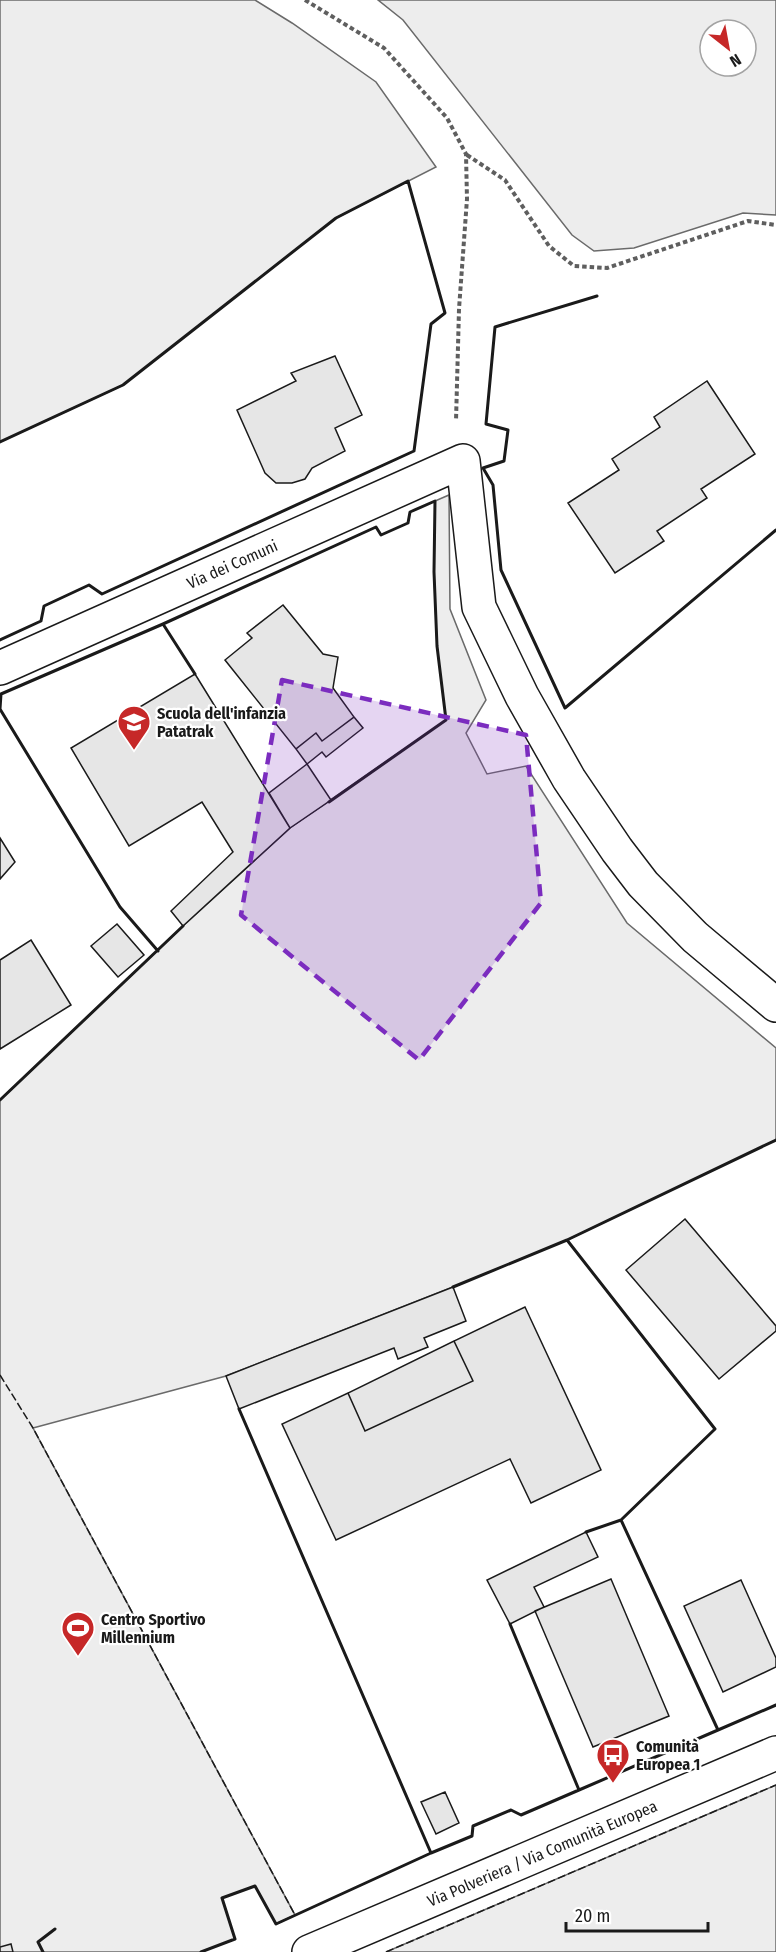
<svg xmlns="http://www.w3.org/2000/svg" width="776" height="1952" font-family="'Fira Sans Condensed',sans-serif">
<rect width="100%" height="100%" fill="#fff"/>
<path fill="#ededed" stroke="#6a6a6a" stroke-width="1.5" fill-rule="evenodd" d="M0 0H255L292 23 376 82 436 167 336 218 123 385 0 442Z
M378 0H776V215L743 213 634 248 594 251 572 235 403 20ZM710 30H746V66H710Z
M449 495 450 609 486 700 466 733 487 774 526 766 627 923 776 1048V1140L567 1240 453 1287 226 1376 33 1428 295 1915 276 1924 255 1886 222 1898 235 1939 201 1952H0V1100L183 926 290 828 446 720 437 646 434 572 435 501Z
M776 1785V1952H386Z"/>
<path fill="#e6e6e6" stroke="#1a1a1a" stroke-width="1.5" d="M335 356 362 415 335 428 345 451 312 468 305 479 292 483H276L265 473 237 410 296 381 291 373Z
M707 381 755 454 701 489 707 498 657 531 664 541 615 573 568 503 619 470 612 459 660 427 654 417Z
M283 605 323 654 338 657 333 688 354 717 322 741 316 733 296 749 225 660 252 638 247 633Z
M195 674 290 828 183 926 171 911 233 852 202 802 129 846 71 748Z
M354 717 363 728 326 757 322 752 307 764 296 749 316 733 322 741Z
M307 764 331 800 290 828 269 793Z
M0 838 15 862 0 879Z
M117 924 144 955 118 977 91 946Z
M31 940 71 1005 0 1049V960Z
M685 1219 776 1326V1331L719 1379 626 1270Z
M453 1287 466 1321 424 1338 428 1347 398 1359 394 1348 239 1409 226 1376Z
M525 1307 601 1470 531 1503 510 1459 336 1540 282 1424 348 1393 365 1431 473 1381 454 1341Z
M454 1341 473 1381 365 1431 348 1393Z
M586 1532 598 1557 534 1587 544 1607 510 1624 487 1580Z
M611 1579 669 1716 593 1747 535 1611Z
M741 1580 776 1658V1667L723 1692 684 1606Z
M445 1792 459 1823 436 1834 421 1802Z
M11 1944 13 1952H0V1947Z"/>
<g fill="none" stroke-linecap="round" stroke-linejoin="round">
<g stroke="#1a1a1a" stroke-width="36">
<path id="minor" d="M0 668 463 461 479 607 522 696 569 779 617 850 643 884 695 937 776 1005
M309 1952 776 1753"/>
</g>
<path stroke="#5f5f5f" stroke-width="4" stroke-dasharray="4.5 3" stroke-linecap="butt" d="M305 0 384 48 447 118 466 154 467 199 459 309 456 421
M467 155 505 180 549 246 574 266 607 268 748 221 776 225"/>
<use href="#minor" stroke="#fff" stroke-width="33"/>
<path stroke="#1a1a1a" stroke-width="1.5" stroke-dasharray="8 3" stroke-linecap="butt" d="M0 1375 33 1428 295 1915
M386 1952 776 1785"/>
<path stroke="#1a1a1a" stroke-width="3" d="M597 296 495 327 486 424 508 430 504 461 483 468 493 485 501 570 565 708 776 530
M0 442 123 385 336 218 408 181 445 313 431 324 414 451 102 594 89 585 44 606 41 621 0 640
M163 624 195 674
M0 709 1 694 163 624 376 527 381 535 408 523 410 512 435 501 434 572 437 646 446 720 329 802
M0 709 120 907 158 951
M0 1100 183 926
M567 1240 715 1429 621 1520
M453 1287 567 1240 776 1140
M718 1730 776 1705
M579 1790 718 1730 621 1520 586 1532
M431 1853 472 1836 473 1826 511 1810 521 1815 579 1790 510 1624
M43 1952 38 1942 55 1929
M201 1952 235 1939 222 1898 255 1886 276 1924 431 1853 239 1409"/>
</g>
<path fill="#7b2cbf" fill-opacity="0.2" stroke="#7b2cbf" stroke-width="4.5" stroke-dasharray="12 8" stroke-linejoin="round" d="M282 680 526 735 541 903 419 1060 241 915Z"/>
<defs>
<g id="school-pin" transform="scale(1.725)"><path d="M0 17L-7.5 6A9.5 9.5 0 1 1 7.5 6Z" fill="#c62828" stroke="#fff"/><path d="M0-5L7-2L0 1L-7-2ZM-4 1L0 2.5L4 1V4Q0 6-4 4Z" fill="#fff"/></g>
<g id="stadium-pin" transform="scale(1.725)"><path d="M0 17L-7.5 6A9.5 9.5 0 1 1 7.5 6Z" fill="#c62828" stroke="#fff"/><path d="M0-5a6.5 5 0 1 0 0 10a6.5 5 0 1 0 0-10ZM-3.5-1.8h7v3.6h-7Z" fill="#fff"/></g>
<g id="bus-pin" transform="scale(1.725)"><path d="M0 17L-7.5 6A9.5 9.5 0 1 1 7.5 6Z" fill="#c62828" stroke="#fff"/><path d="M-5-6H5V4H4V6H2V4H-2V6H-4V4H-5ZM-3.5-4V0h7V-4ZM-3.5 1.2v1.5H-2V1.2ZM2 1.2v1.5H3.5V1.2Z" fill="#fff"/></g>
</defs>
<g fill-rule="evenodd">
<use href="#school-pin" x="134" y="722"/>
<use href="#stadium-pin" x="78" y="1628"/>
<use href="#bus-pin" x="613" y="1755"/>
</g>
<g text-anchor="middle" stroke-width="4.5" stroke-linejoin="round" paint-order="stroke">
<g font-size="16" fill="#1a1a1a" stroke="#fff">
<text transform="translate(232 564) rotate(-24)" y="6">Via dei Comuni</text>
<text transform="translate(542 1853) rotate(-23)" y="6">Via Polveriera / Via Comunità Europea</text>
</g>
<g font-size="16" font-weight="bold" fill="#1a1a1a" stroke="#fff" text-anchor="start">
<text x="157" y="719">Scuola dell'infanzia<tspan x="157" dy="18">Patatrak</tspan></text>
<text x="101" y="1625">Centro Sportivo<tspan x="101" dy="18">Millennium</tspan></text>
<text x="636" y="1752">Comunità<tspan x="636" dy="18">Europea 1</tspan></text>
</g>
</g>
<g transform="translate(728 48) rotate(149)"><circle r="28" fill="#ffffff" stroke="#a3a3a3" stroke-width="1.5"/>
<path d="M0-4.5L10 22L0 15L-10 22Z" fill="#c62828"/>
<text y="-9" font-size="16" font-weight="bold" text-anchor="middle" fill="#1a1a1a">N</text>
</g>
<path d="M566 1922v9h142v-9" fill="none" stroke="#1a1a1a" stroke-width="3"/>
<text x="575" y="1922" font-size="18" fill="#1a1a1a" stroke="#ffffff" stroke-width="4.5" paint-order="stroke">20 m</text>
</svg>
